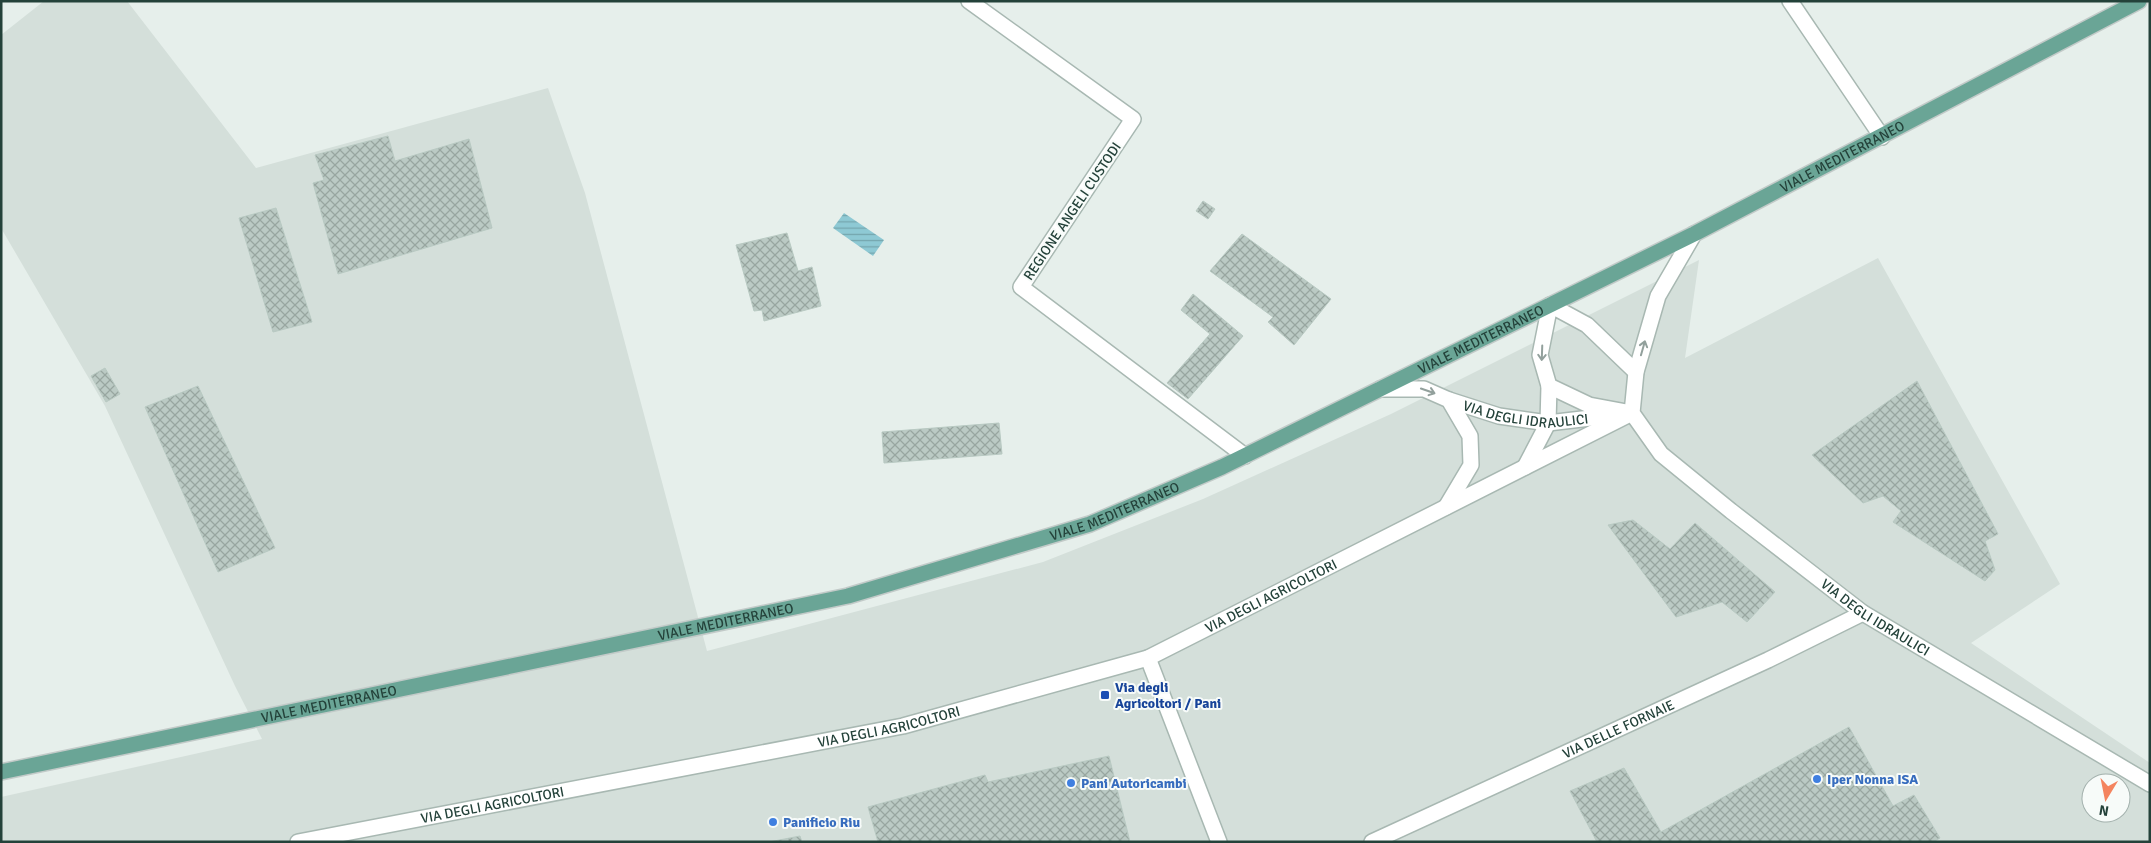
<svg xmlns="http://www.w3.org/2000/svg" width="2151" height="843" font-family="Signika,sans-serif">
<defs>
<pattern id="water-rules" width="6" height="5" patternUnits="userSpaceOnUse" patternTransform="scale(1.25)"><rect width="6" height="5" fill="#8ec9d4"/><path d="M0 2.5h6" fill="none" stroke="#74a5ad"/></pattern>
<pattern id="building-cross-hatch" width="8" height="8" patternUnits="userSpaceOnUse" patternTransform="scale(1.25)"><rect width="8" height="8" fill="#bbcac4"/><path d="M0 0l8 8M0 8l8-8" fill="none" stroke="#98a6a0"/></pattern>
</defs>
<rect width="100%" height="100%" fill="#e6efeb"/>
<path fill="#d4dfda" fill-rule="evenodd" d="M44 1H127L256 168 548 88 585 193 707 651 1043 562 1203 499 1391 414 1699 260 1685 358 1878 258 2060 584 1971 643 2150 763V842H1V797L262 739 235 686 105 406 1 228V35ZM2091 783H2121V813H2091Z"/>
<path fill="url(#water-rules)" d="M844 213 884 240 873 256 833 228Z"/>
<path fill="url(#building-cross-hatch)" stroke="#b8c9c2" d="M388 136 395 161 469 139 492 228 338 274 313 183 324 180 315 155Z
M1203 201 1215 209 1208 219 1196 211Z
M276 208 312 322 273 332 239 218Z
M787 233 798 271 812 267 821 306 764 321 762 310 754 311 736 245Z
M1242 234 1331 299 1294 345 1268 322 1273 317 1210 271Z
M1193 294 1243 336 1188 399 1167 383 1210 334 1181 310Z
M105 368 120 394 106 402 91 376Z
M1917 381 1998 534 1985 541 1995 570 1985 581 1893 522 1901 511 1883 496 1863 503 1812 455Z
M198 386 275 548 218 572 145 407Z
M999 423 1002 454 884 463 882 432Z
M1633 520 1670 549 1695 523 1775 592 1747 622 1722 602 1676 617 1608 525Z
M1849 727 1893 806 1914 795 1940 838 1933 842H1597L1570 791 1624 768 1661 832Z
M1109 756 1130 842H878L868 807 985 775 988 782Z
M800 836 802 842H769Z"/>
<g fill="none" stroke-linecap="round" stroke-linejoin="round">
<g stroke="#a8b8b2" stroke-width="18">
<g id="minor">
<path d="M969 1 1133 119 1021 287 1245 456"/>
<path d="M1790 1 1882 137"/>
<path id="s1" d="M1694 234 1658 296 1636 372 1632 413 1661 454 1731 511 1863 613 2150 784"/>
<path d="M1380 389H1424L1449 400 1470 436 1471 465 1446 507"/>
<path id="s2" d="M1449 400 1499 416 1548 423 1616 415"/>
<path d="M1632 413 1589 405 1549 386 1540 355 1550 305 1587 325 1636 372"/>
<path d="M1525 467 1548 423 1549 386"/>
<path d="M1148 658 1219 842"/>
<path id="s3" d="M298 842 903 726 1148 658 1632 413"/>
<path id="s4" d="M1372 842 1768 660 1863 613"/>
</g>
</g>
<g stroke="#c2cac8" stroke-width="18">
<g id="primary">
<path id="s5" d="M1 772 848 596 1090 524 1222 467 1694 234 2139 1"/>
</g>
</g>
<use href="#minor" stroke="#fff" stroke-width="15"/>
<use href="#primary" stroke="#6aa596" stroke-width="15"/>
</g>
<defs><path id="oneway-shaft" d="M-6 0H5M1.5-3L5.5 0L1.5 3" fill="none" stroke-width="1.6" stroke-linecap="round" stroke-linejoin="round" transform="scale(1.25)"/></defs>
<g stroke="#92a09c">
<use href="#oneway-shaft" transform="translate(1643 348) rotate(-74)"/>
<use href="#oneway-shaft" transform="translate(1542 353) rotate(92)"/>
<use href="#oneway-shaft" transform="translate(1428 391) rotate(19)"/>
</g>
<rect fill="#1a4fb4" stroke="#f7fbf9" stroke-width="2" x="1100" y="690" width="10" height="10" rx="2.5"/>
<g fill="#3f7fe0" stroke="#f7fbf9" stroke-width="2">
<circle cx="1817" cy="779" r="5"/>
<circle cx="1071" cy="783" r="5"/>
<circle cx="773" cy="822" r="5"/>
</g>
<g text-anchor="middle" stroke-width="4" stroke-linejoin="round" paint-order="stroke">
<g font-size="14" fill="#24423a" stroke="#f7fbf9">
<text dy="5" stroke="none"><textPath href="#s5" startOffset="1955">VIALE MEDITERRANEO</textPath></text>
<text transform="translate(1072 211) rotate(-56)" y="5">REGIONE ANGELI CUSTODI</text>
<text dy="5" stroke="none"><textPath href="#s5" startOffset="1550">VIALE MEDITERRANEO</textPath></text>
<text dy="5" stroke="none"><textPath href="#s2" startOffset="79">VIA DEGLI IDRAULICI</textPath></text>
<text dy="5" stroke="none"><textPath href="#s5" startOffset="1145">VIALE MEDITERRANEO</textPath></text>
<text dy="5" stroke="none"><textPath href="#s3" startOffset="1008">VIA DEGLI AGRICOLTORI</textPath></text>
<text dy="5" stroke="none"><textPath href="#s1" startOffset="512">VIA DEGLI IDRAULICI</textPath></text>
<text dy="5" stroke="none"><textPath href="#s5" startOffset="740">VIALE MEDITERRANEO</textPath></text>
<text dy="5" stroke="none"><textPath href="#s5" startOffset="335">VIALE MEDITERRANEO</textPath></text>
<text dy="5" stroke="none"><textPath href="#s3" startOffset="602">VIA DEGLI AGRICOLTORI</textPath></text>
<text dy="5" stroke="none"><textPath href="#s4" startOffset="271">VIA DELLE FORNAIE</textPath></text>
<text dy="5" stroke="none"><textPath href="#s3" startOffset="198">VIA DEGLI AGRICOLTORI</textPath></text>
</g>
<g font-size="14" font-weight="bold" fill="#164399" stroke="#f7fbf9" text-anchor="start">
<text x="1115" y="692">Via degli<tspan x="1115" dy="16">Agricoltori / Pani</tspan></text>
</g>
<g font-size="14" font-weight="bold" fill="#366cbe" stroke="#f7fbf9" text-anchor="start">
<text x="1827" y="784">Iper Nonna ISA</text>
<text x="1081" y="788">Pani Autoricambi</text>
<text x="783" y="827">Panificio Riu</text>
</g>
</g>
<rect width="2151" height="843" fill="none" stroke="#24423a" stroke-width="5"/>
<g transform="translate(2106 798) rotate(190)"><circle r="24" fill="#f7fbf9" stroke="#a3b1ad"/>
<path d="M0-4L9 19L0 12L-9 19Z" fill="#f4845f"/>
<text y="-8" font-size="14" font-weight="bold" text-anchor="middle" fill="#24423a">N</text>
</g>
</svg>
